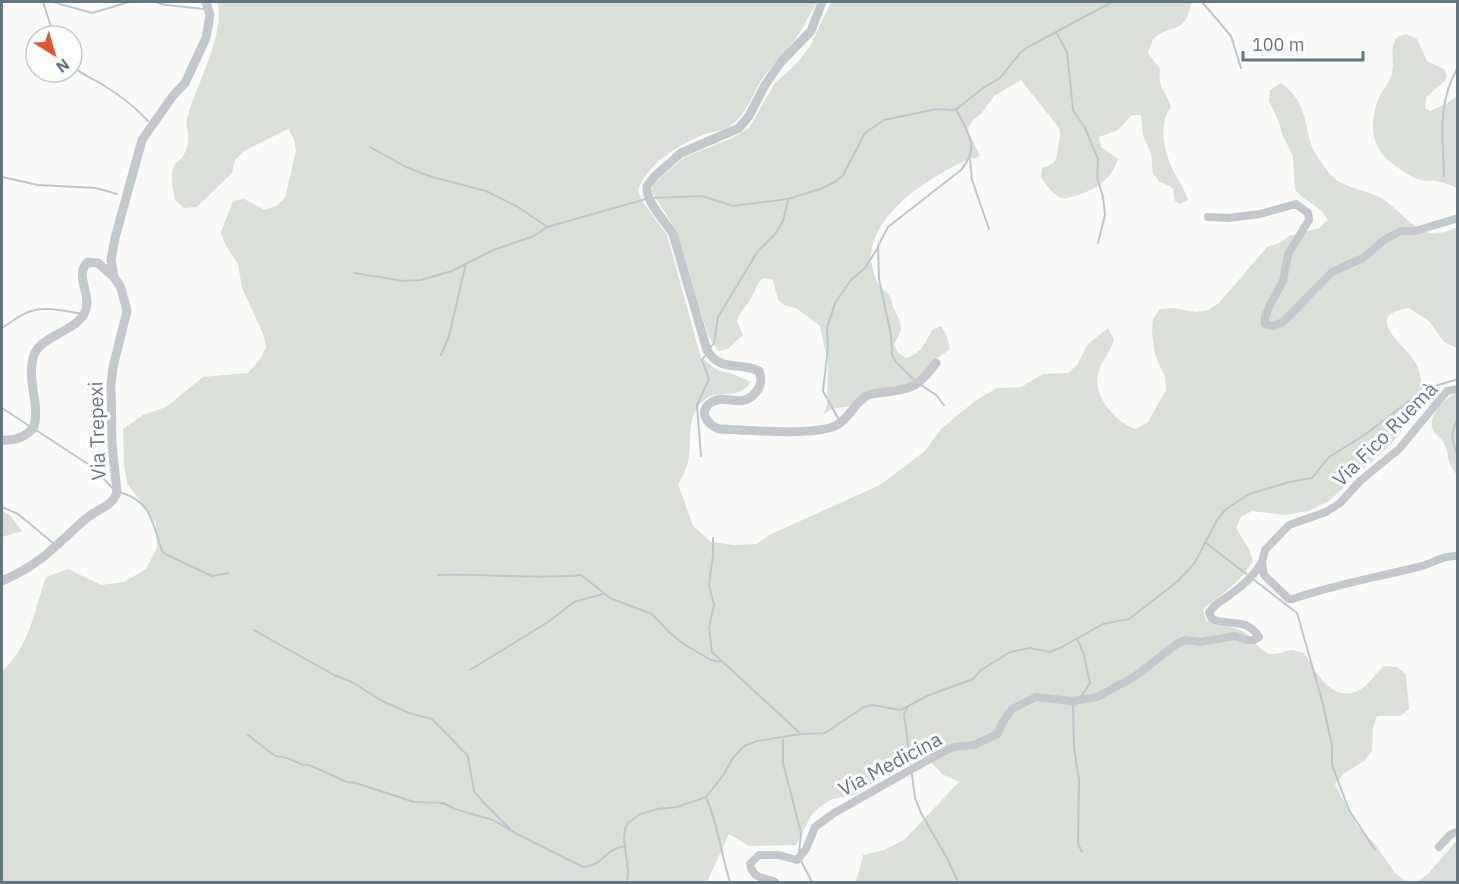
<svg xmlns="http://www.w3.org/2000/svg" width="1459" height="884" font-family="'IBM Plex Sans',sans-serif">
<rect width="100%" height="100%" fill="#fafaf8"/>
<path fill="#dadfd7" d="M217 2H817C810 13 804 27 796 38 785 53 771 65 761 81 751 97 746 115 730 126 722 132 712 131 703 135 678 145 647 164 638 190L642 201 667 235 701 358 719 371 730 373 751 382C736 403 717 386 701 403 686 419 692 443 688 462 686 471 682 477 678 484L693 526 711 542 734 545 757 544 769 535 880 485 925 451 941 429 975 401 997 388 1021 387 1043 374 1068 373 1077 365 1088 344 1108 328 1114 339C1111 351 1100 363 1098 374 1093 397 1116 423 1136 429L1148 422 1166 390 1165 377 1155 355 1152 332 1153 319 1160 309 1172 308 1196 312 1208 310 1219 303 1267 247 1279 243 1289 236 1319 228 1328 220C1320 205 1306 203 1295 190L1293 156 1282 134 1279 122 1269 101 1270 90 1281 83C1308 104 1302 118 1312 147 1316 156 1326 170 1333 177 1341 186 1367 191 1379 197 1396 206 1408 225 1427 232 1435 236 1450 231 1457 227V348L1444 342 1429 321 1409 308C1361 315 1404 344 1415 362 1422 374 1422 391 1424 404L1391 444 1329 501 1308 511 1285 515 1252 511 1241 517 1236 528 1249 549 1253 561C1241 581 1222 595 1203 609L1206 621C1218 628 1231 625 1242 631 1252 636 1257 648 1267 653 1275 656 1282 652 1290 650 1295 650 1300 652 1304 653 1317 674 1335 708 1364 687 1371 681 1377 672 1384 666L1397 667 1406 674 1409 709 1400 716H1377L1373 728 1372 751 1364 761 1343 774 1335 785 1357 826 1374 843 1395 873 1404 880 1416 882 1427 875 1457 840V882H856L863 855 884 850 904 840 959 782 942 774 925 756 914 757 895 772 884 775 855 795 832 799 821 806 812 814 796 845 749 846 729 834 707 882H2V671C30 646 34 611 46 577L68 569 101 585 124 582 146 569 157 548 156 523 127 483 124 464 123 429 143 415 166 407 203 377 248 373 261 358 266 347 264 336 242 288 238 264 225 244 221 232 233 201 244 199 265 210 276 206 285 198 296 151 294 139 288 129 244 151 235 160 232 173 197 207 184 208 175 200C174 190 169 176 174 166 175 162 181 160 183 156 190 145 189 135 186 123 193 91 227 32 217 2Z
M831 2H1192L1187 18 1180 26 1161 33 1153 39 1148 53 1160 69C1158 89 1165 89 1171 107 1158 124 1164 152 1173 170 1178 181 1185 189 1188 200L1179 204 1175 201 1173 189 1170 186 1160 182 1153 174 1151 154 1143 135 1141 115H1132L1118 130 1099 137 1101 147 1118 159C1115 168 1109 177 1102 183 1095 189 1070 200 1062 198 1053 195 1047 185 1041 178L1042 168C1057 163 1056 161 1058 147 1060 139 1061 136 1059 128L1021 80 994 96 981 114 973 120 967 129 980 156C973 159 964 160 958 164 924 182 877 211 871 253 870 261 874 273 876 280 879 288 887 291 891 298 892 300 892 304 893 307 901 323 905 327 894 344L898 353 906 358C921 354 925 343 932 330L941 326 946 334 950 349 934 361 926 372 909 385 868 390 850 406 831 409 823 415 827 405 828 364 820 326 796 308 786 306 778 300 773 280 763 278C755 286 756 291 750 300 745 308 740 311 737 321L743 335 728 349 718 351 708 335 676 230 652 192 653 186 659 179 685 157 732 138 749 128 775 83 796 64 809 48Z
M1406 34 1417 39 1427 61 1444 69 1447 75 1445 81 1426 97 1425 108 1430 111 1446 104 1457 96V188C1451 185 1442 182 1435 181 1431 180 1426 182 1421 180 1411 178 1385 160 1380 151 1369 134 1372 111 1381 94 1385 87 1390 81 1392 73 1396 58 1385 38 1406 34Z
M1457 393V475C1448 465 1449 457 1445 445 1443 438 1436 436 1433 430 1427 416 1445 398 1457 393Z
M2 511 10 515 22 531 2 537Z"/>
<g fill="none" stroke-linecap="round" stroke-linejoin="round">
<path stroke="#bbc7cb" stroke-width="2" d="M43 2 54 36
M53 2 92 13 129 2
M156 2 166 5 204 9
M1202 2 1231 36 1241 68
M1056 32 1067 52 1073 110 1085 128 1098 159 1097 177 1103 197 1105 215 1098 243
M72 65C81 75 92 78 103 85 120 95 135 107 148 121
M370 147 406 167 432 177 486 191 518 207 546 226
M970 160 972 180 989 229
M1444 176C1443 137 1437 103 1458 67
M2 177 38 185 96 188 117 194
M652 198 702 196 733 206 788 199 823 188 836 181 843 175 865 133 884 120 936 109 953 110 958 108 983 88 1000 78 1020 53 1028 47 1112 2
M354 273 404 281 421 280 452 271 493 250 534 236 547 227 646 199
M2 328C10 323 17 317 26 313 42 305 65 311 82 314
M710 348 714 343 718 317 758 251 775 234 783 221 788 200
M441 355 449 336 466 263
M916 382 896 362 892 355 891 335 879 279 878 246 888 227 961 170C981 146 968 134 956 109
M921 385 936 395 944 405
M2 408 31 427
M838 418 823 391 828 347 827 328 835 303 851 280 865 268 877 249
M1458 419C1450 433 1451 440 1458 455
M36 430 94 468 114 490
M701 456 697 405 709 379 702 360 707 353
M119 492C152 501 152 522 162 551L167 555 212 576 228 573
M2 507 18 514 53 543
M713 538V556L709 585 714 605 709 628 712 652 801 734
M1206 543 1297 613 1323 704 1332 746V765L1349 810 1375 850
M438 575C486 573 533 580 581 575L610 598 652 614 671 634 685 645 711 660 721 662
M254 630 334 675 352 682 382 701 409 713 432 719 468 756 474 791 482 801 510 829
M1077 638 1084 655 1090 683 1081 697
M470 670 548 622 574 602 603 594
M1075 704 1073 706 1074 748 1079 780 1078 844 1082 852
M907 708 904 714 915 798 921 813 948 860 958 882
M248 735 275 756 287 758 303 765H309L347 782 356 783 414 802 443 803 455 809 493 820 517 834 583 867C605 865 602 850 625 846
M783 739V763L801 833 799 853
M706 797C718 824 721 854 730 882
M800 859 812 882
M627 882 628 871 624 839 625 829 628 823 640 814 658 809 677 807 706 797 724 774 733 758 744 746 757 741 801 734 825 733 864 707 872 705 901 710 927 696 973 679 981 670 1010 652 1030 648 1050 652 1062 647 1103 624 1129 619 1178 581 1194 564 1217 520 1226 509 1249 494 1290 482 1312 478 1329 457 1363 436 1425 389 1458 379"/>
<path stroke="#c3c8cc" stroke-width="8" d="M1208 217 1228 218 1260 214 1296 204 1308 213 1309 220 1288 254 1283 281 1269 307 1265 317V324L1273 326 1283 322 1332 272 1363 258 1384 240 1401 231H1415L1458 218
M1458 389 1447 391 1399 449 1360 481 1340 503 1326 512 1289 525 1265 550 1262 562 1264 575 1289 599H1293C1335 584 1379 577 1422 566 1435 562 1444 555 1458 556
M1439 847 1450 835 1458 831
M775 882C763 877 753 879 750 864L759 855H778L797 860 806 849 815 827 834 813 937 755 954 747 974 745 998 734 1002 723 1012 709 1036 697 1072 701 1097 697 1134 677 1178 643 1185 640 1200 642 1235 636 1247 640H1254L1259 637C1245 616 1230 627 1212 619L1209 613C1214 603 1223 601 1231 594 1244 585 1254 576 1262 562"/>
<path stroke="#c3c8cc" stroke-width="9" d="M822 2 811 31 781 62 765 85 749 116 739 128 681 153 655 176 647 186C646 204 665 220 673 234L707 350C721 373 738 361 759 371 762 379 762 385 756 392 741 410 727 393 712 402 697 411 707 424 719 429 745 430 813 436 835 426 849 420 854 402 868 395 874 393 880 393 886 392 915 389 918 386 936 363
M2 440C15 441 26 437 34 427 40 404 27 381 33 358 38 336 73 333 84 314 94 297 73 275 88 262L98 263 114 277
M2 581C21 573 40 561 56 546 68 536 78 524 91 515 101 508 113 505 117 492L112 444 111 384 113 367 127 311 121 288 114 277 111 260 115 238 142 140 172 97 185 83 206 38 210 15 206 2"/>
</g>
<g text-anchor="middle" stroke-width="6" stroke-linejoin="round" paint-order="stroke">
<g font-size="20" fill="#657683" stroke="#fff">
<text transform="translate(97 431) rotate(-92)" y="7">Via Trepexi</text>
<text transform="translate(1385 434) rotate(-45)" y="7">Via Fico Ruemà</text>
<text transform="translate(890 764) rotate(-28)" y="7">Via Medicina</text>
</g>
</g>
<rect width="1459" height="884" fill="none" stroke="#657683" stroke-width="6"/>
<g transform="translate(54 54) rotate(143)"><circle r="28" fill="#ffffff" stroke="#c1c8cd" stroke-width="1.5"/>
<path d="M0-4.5L10 22L0 15L-10 22Z" fill="#e4572e"/>
<text y="-9" font-size="16" font-weight="bold" text-anchor="middle" fill="#657683">N</text>
</g>
<path d="M1243 51v9h120v-9" fill="none" stroke="#657683" stroke-width="3"/>
<text x="1252" y="51" font-size="18" fill="#657683" stroke="#ffffff" stroke-width="4.5" paint-order="stroke">100 m</text>
</svg>
